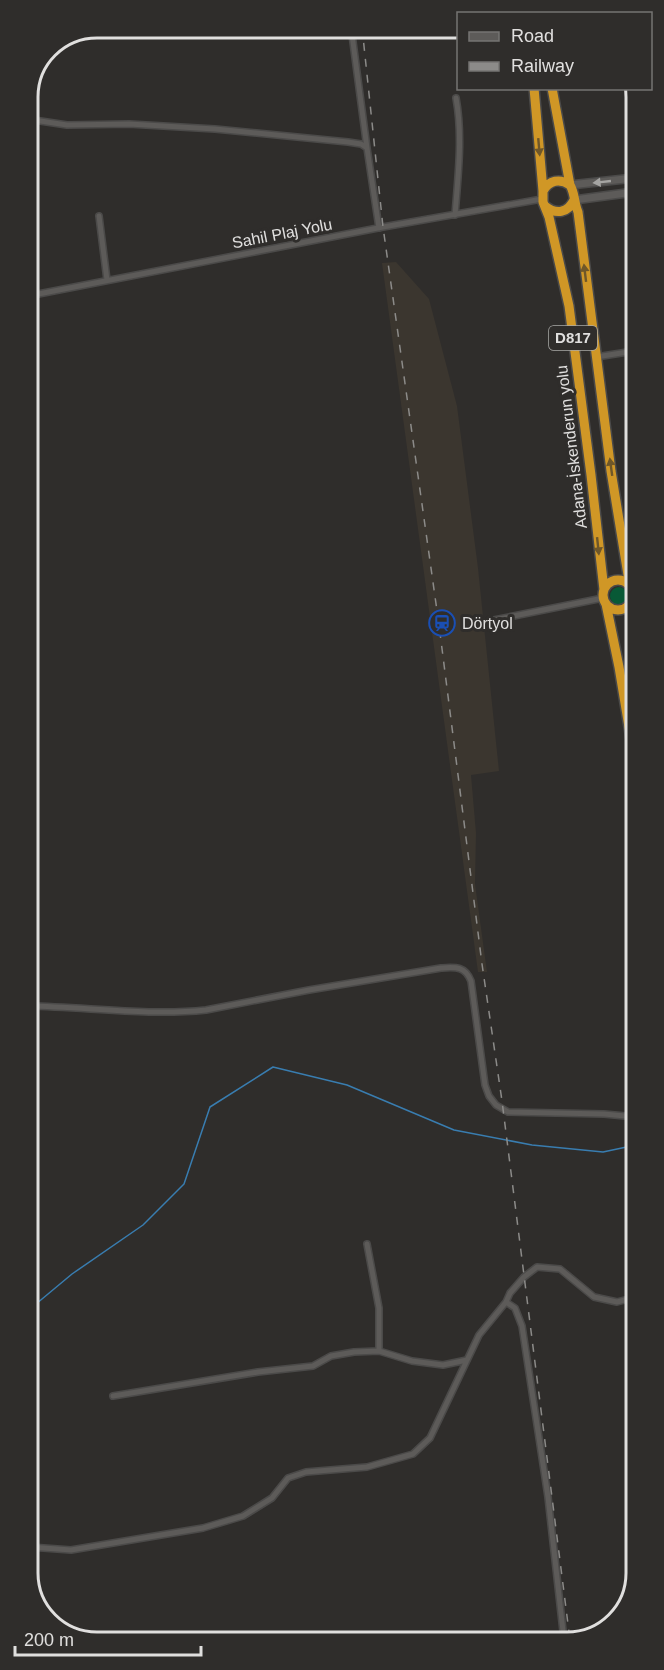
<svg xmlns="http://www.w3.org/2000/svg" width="664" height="1670" font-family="Arial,sans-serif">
<rect width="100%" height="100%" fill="#2f2d2b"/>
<path fill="#3b362f" d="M396 262 429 299 457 406 478 568 499 771 471 775 476 833 475 884 487 972H478L382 263Z"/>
<path fill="#085936" d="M610 596a9 9 0 1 1 18 0a9 9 0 1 1-18 0Z"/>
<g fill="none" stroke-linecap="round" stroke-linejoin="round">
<path stroke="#397db0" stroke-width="1.5" d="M30 1309 72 1274 143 1225 184 1184 210 1107 273 1067 347 1085 454 1130 532 1145 603 1152 636 1145"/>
<g stroke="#4b4a49" stroke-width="8">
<path id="minor" d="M351 27 367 148
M27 119 67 125 129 124 215 129 348 142 361 144 367 148 379 228
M455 215C458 176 463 136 456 98
M99 216 107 280
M28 296 383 227 542 199
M596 357 634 351
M489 621 603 598
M29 1006C88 1007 148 1016 206 1010L309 990 441 968C456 967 465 966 471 981L485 1085 489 1096 496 1105 508 1112 604 1114 636 1117
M367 1244 379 1308V1351
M506 1302 515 1308 522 1326 548 1497 564 1640
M113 1396 258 1372 313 1366 331 1356 354 1352 379 1351 412 1361 443 1365 467 1360
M30 1547 71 1550 203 1528 243 1516 272 1498 288 1478 306 1472 367 1467 413 1454 430 1438 479 1335 506 1302 510 1293 524 1277 537 1267 560 1269 594 1297 617 1302 636 1297"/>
</g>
<g stroke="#4b4a49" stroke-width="10">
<path id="tertiary" d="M570 185 634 178
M574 200 634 192"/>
</g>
<g stroke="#4b4a49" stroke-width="12">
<path id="trunk" d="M534 88 543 191V202L549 217 569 306 591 475 604 590
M552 88 570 185C575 193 574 203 578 212L611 471 630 587
M543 191C549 180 560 178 570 185
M545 206C556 215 568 213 574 200
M603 595a15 15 0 1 1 30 0a15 15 0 1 1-30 0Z
M632 599 635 617
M606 604 619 667 635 763"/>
</g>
<use href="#minor" stroke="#5d5b59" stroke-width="5"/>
<use href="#tertiary" stroke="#5d5b59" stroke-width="7"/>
<use href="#trunk" stroke="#d09726" stroke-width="9"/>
<path stroke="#8c8b89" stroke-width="1.5" stroke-dasharray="8 8" stroke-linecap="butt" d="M362 27 383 227 439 625 482 964 502 1101 570 1640"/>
</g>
<defs><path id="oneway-solid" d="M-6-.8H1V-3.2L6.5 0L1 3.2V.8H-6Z" transform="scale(1.5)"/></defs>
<g fill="#6f5729">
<use href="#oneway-solid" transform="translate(539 147) rotate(85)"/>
<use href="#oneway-solid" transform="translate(585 273) rotate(-97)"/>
<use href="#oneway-solid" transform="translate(611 467) rotate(-98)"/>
<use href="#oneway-solid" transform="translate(598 546) rotate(84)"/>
</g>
<use fill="#a5a4a2" href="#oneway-solid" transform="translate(602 182) rotate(174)"/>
<defs>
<g id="station-ring" transform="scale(1.35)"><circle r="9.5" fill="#2f2d2b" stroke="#1a4fb4" stroke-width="1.5"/><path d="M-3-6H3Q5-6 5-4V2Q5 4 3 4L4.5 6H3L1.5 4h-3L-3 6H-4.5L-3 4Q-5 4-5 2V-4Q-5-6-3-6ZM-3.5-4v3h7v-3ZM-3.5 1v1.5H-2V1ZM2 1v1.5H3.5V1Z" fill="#1a4fb4"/></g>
</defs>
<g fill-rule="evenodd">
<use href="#station-ring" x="442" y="623"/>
</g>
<g text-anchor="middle" stroke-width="6" stroke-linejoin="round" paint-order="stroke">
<rect fill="#2f2d2b" stroke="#abaaa8" stroke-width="1.5" x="549" y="326" width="48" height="24" rx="4.5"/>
<g font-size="15" font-weight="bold" fill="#e0dfde">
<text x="573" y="343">D817</text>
</g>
<g font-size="16" fill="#e0dfde" stroke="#2f2d2b">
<text transform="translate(282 233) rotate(-11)" y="6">Sahil Plaj Yolu</text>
<text transform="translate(571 447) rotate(-97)" y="6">Adana-İskenderun yolu</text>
</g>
<g font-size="16" fill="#e0dfde" stroke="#2f2d2b" text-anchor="start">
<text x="462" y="629">Dörtyol</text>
</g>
</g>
<path d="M0 0H664V1670H0ZM97 38H567A59 59 0 0 1 626 97V1573A59 59 0 0 1 567 1632H97A59 59 0 0 1 38 1573V97A59 59 0 0 1 97 38Z" fill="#2f2d2b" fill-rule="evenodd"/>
<path fill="none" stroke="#e0dfde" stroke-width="3" d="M97 38H567A59 59 0 0 1 626 97V1573A59 59 0 0 1 567 1632H97A59 59 0 0 1 38 1573V97A59 59 0 0 1 97 38Z"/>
<rect x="457" y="12" width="195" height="78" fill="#2f2d2b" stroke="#767473" stroke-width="1.5"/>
<rect x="469" y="32" width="30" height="9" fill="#5d5b59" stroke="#767473" stroke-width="1.5"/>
<text x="511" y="42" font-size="18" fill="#e0dfde">Road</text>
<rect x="469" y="62" width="30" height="9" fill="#8c8b89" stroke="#767473" stroke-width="1.5"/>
<text x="511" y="72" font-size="18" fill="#e0dfde">Railway</text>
<path d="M15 1646v9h186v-9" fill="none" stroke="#e0dfde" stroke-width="3"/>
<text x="24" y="1646" font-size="18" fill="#e0dfde" stroke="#2f2d2b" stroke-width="4.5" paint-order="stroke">200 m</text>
</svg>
